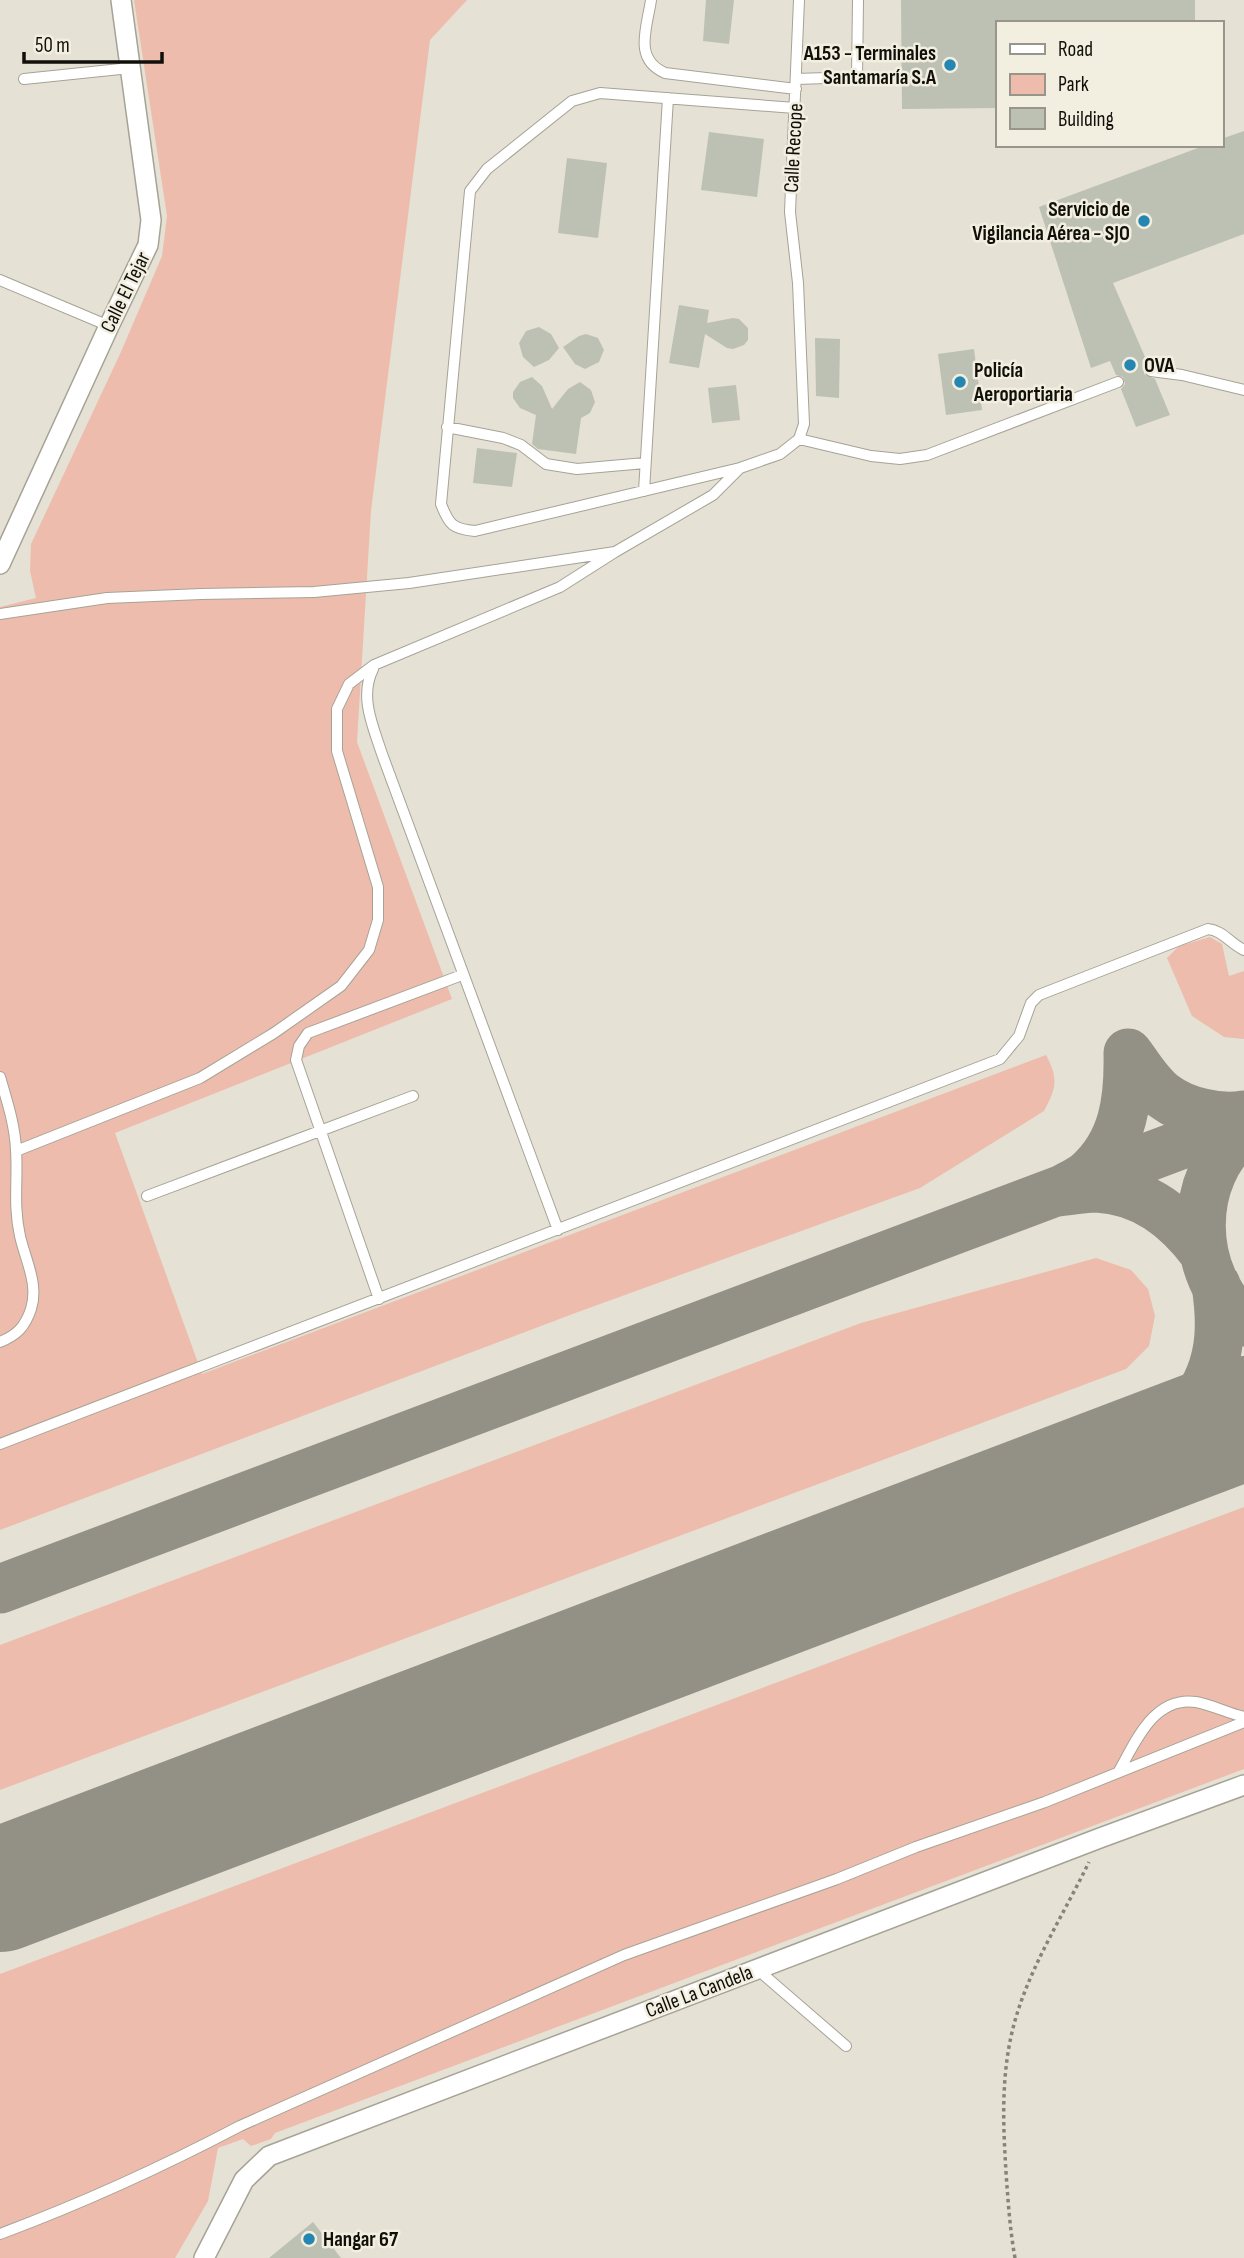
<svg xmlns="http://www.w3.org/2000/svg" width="1244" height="2258" font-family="'Sofia Sans Condensed',sans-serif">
<rect width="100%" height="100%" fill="#e5e1d4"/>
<path fill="#eebcac" d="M134 0H467L430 40 371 511 357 742 452 999 115 1133 202 1374 1046 1055C1059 1079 1056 1089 1044 1111L920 1188 578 1312 0 1530V607L36 598 30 571 31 544 120 354 162 256 167 216Z
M1210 937 1222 944 1229 976 1244 971V1039L1224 1037 1192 1016 1167 958 1179 946Z
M1096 1258 1131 1270 1148 1289 1155 1316 1149 1346 1126 1369 0 1790V1645L861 1323Z
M1244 1507V1769L275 2133 271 2139 251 2146 243 2139 218 2148 208 2201 175 2258H0V1974Z"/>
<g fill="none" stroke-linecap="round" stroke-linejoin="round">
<path stroke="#939086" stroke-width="49" d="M1244 1131C1186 1178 1188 1274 1244 1322
M1204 1253C1177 1217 1143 1190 1096 1188 1084 1188 1071 1191 1058 1192 1068 1186 1079 1181 1087 1175 1124 1143 1129 1099 1128 1053 1139 1067 1149 1085 1164 1096 1185 1112 1219 1119 1244 1115
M1158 1450C1207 1393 1228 1363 1216 1285
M0 1589 1244 1121"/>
<path stroke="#939086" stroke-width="124" d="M0 1890 1244 1418"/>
</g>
<path fill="#bcc1b4" d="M706 0H734L729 44 703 41Z
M901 0H1195V23H997V108L902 109Z
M1244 131V234L1113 283 1148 364 1144 369V374L1155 379 1170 415 1136 427 1121 389 1125 384 1123 377 1116 375 1110 361 1091 368 1039 207 1206 145H1221V139Z
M709 132 764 139 757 197 701 190Z
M567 158 607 163 598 238 558 233Z
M679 305 709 310 707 323 733 318 739 319 748 328V340L744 345 733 349 727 348 705 334 699 368 669 363Z
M539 327 551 334 559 348 549 360 534 367 523 357 519 343 526 331Z
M586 334 598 338 604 350 599 362 585 369 575 364 563 347 579 336Z
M815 338 840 339 839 398 816 396Z
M974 349 982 410 946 415 938 354Z
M532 377 542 386 552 409 568 389 580 382 591 390 595 402 590 413 581 418 576 454 538 449 532 444 536 415 520 408 513 398V392L520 382Z
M736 385 740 420 712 423 708 388Z
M477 448 517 453 512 487 473 483Z
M313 2222 341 2258H269Z"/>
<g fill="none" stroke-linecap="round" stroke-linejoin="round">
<g stroke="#a6a396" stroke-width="12">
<path id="service" d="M651 0C647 28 633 59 665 73L796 89
M24 79 130 68
M796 79 857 77 858 0
M795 108 600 93 572 101 487 169 470 191 441 504C449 525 453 529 475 531L740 468 780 454 799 439 804 424 798 283 790 212 799 0
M0 280 109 326
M1151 371 1182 375 1244 390
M447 427 503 438 521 445 546 464 577 469 645 463
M799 439 871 456 900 459 927 455 1118 382
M644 491 668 98
M0 614 107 598 201 594 314 592 409 583 615 552 713 495 739 469
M373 669C359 697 373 726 382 754L558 1230
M0 1077C7 1101 15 1125 16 1150 18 1180 13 1205 20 1236 25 1259 39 1284 31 1309 25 1327 17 1335 0 1342
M16 1151 200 1078 274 1033 341 986 369 950 378 920V887L337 751V709L349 684 374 665 560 587 615 552
M147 1196 413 1096
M379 1299 296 1060 299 1046 308 1033 462 975
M0 1444 1000 1059 1019 1036 1031 1003 1039 995 1208 929C1222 930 1231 944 1244 950
M1119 1771C1136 1741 1154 1696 1196 1702 1212 1705 1228 1713 1244 1717
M757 1969 846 2046
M0 2234C83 2203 162 2167 240 2126L624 1955 837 1879 916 1847 1045 1802 1244 1722"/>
</g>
<g stroke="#a6a396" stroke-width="22">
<path id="minor" d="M0 564 109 326 148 245 151 220 121 0
M204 2258 244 2180 269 2156 1100 1838 1244 1785"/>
</g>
<path stroke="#86837a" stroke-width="3.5" stroke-dasharray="3.5 3.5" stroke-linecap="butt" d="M1015 2258C1010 2230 1008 2201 1006 2172 1003 2124 1001 2076 1013 2028 1028 1969 1063 1916 1089 1862"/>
<use href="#service" stroke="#fff" stroke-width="10"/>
<use href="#minor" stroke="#fff" stroke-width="19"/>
</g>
<g fill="#2486b1" stroke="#f2efe1" stroke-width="2.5">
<circle cx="950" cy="65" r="7"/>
<circle cx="1144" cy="221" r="7"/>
<circle cx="1130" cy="365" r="7"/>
<circle cx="960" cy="382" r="7"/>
<circle cx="309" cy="2239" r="7"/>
</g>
<g text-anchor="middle" stroke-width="5" stroke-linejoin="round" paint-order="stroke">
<g font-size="21" font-weight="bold" fill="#100f0a" stroke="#f2efe1" text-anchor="start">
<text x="936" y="60" text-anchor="end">A153 - Terminales<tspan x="936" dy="24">Santamaría S.A</tspan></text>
<text x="1130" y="216" text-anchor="end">Servicio de<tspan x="1130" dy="24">Vigilancia Aérea - SJO</tspan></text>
<text x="1144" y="372">OVA</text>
<text x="974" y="377">Policía<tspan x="974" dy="24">Aeroportiaria</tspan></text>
<text x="323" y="2246">Hangar 67</text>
</g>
<g font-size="21" fill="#100f0a" stroke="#f2efe1">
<text transform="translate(793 148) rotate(-87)" y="7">Calle Recope</text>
<text transform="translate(125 292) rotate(-64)" y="7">Calle El Tejar</text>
<text transform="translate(699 1991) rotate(-21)" y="7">Calle La Candela</text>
</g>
</g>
<rect x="996" y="21" width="228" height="126" fill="#f2efe1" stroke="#98958b" stroke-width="2"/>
<rect x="1010" y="44" width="35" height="10" fill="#ffffff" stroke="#98958b" stroke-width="2"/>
<text x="1058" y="56" font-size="21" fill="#100f0a">Road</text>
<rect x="1010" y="74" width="35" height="21" fill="#eebcac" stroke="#98958b" stroke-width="2"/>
<text x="1058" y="91" font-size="21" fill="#100f0a">Park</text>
<rect x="1010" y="108" width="35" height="21" fill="#bcc1b4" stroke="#98958b" stroke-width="2"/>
<text x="1058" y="126" font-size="21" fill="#100f0a">Building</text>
<path d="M24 52v10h138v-10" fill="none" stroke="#100f0a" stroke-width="3.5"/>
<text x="35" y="52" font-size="21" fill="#100f0a" stroke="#f2efe1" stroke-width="5" paint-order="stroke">50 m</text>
</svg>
